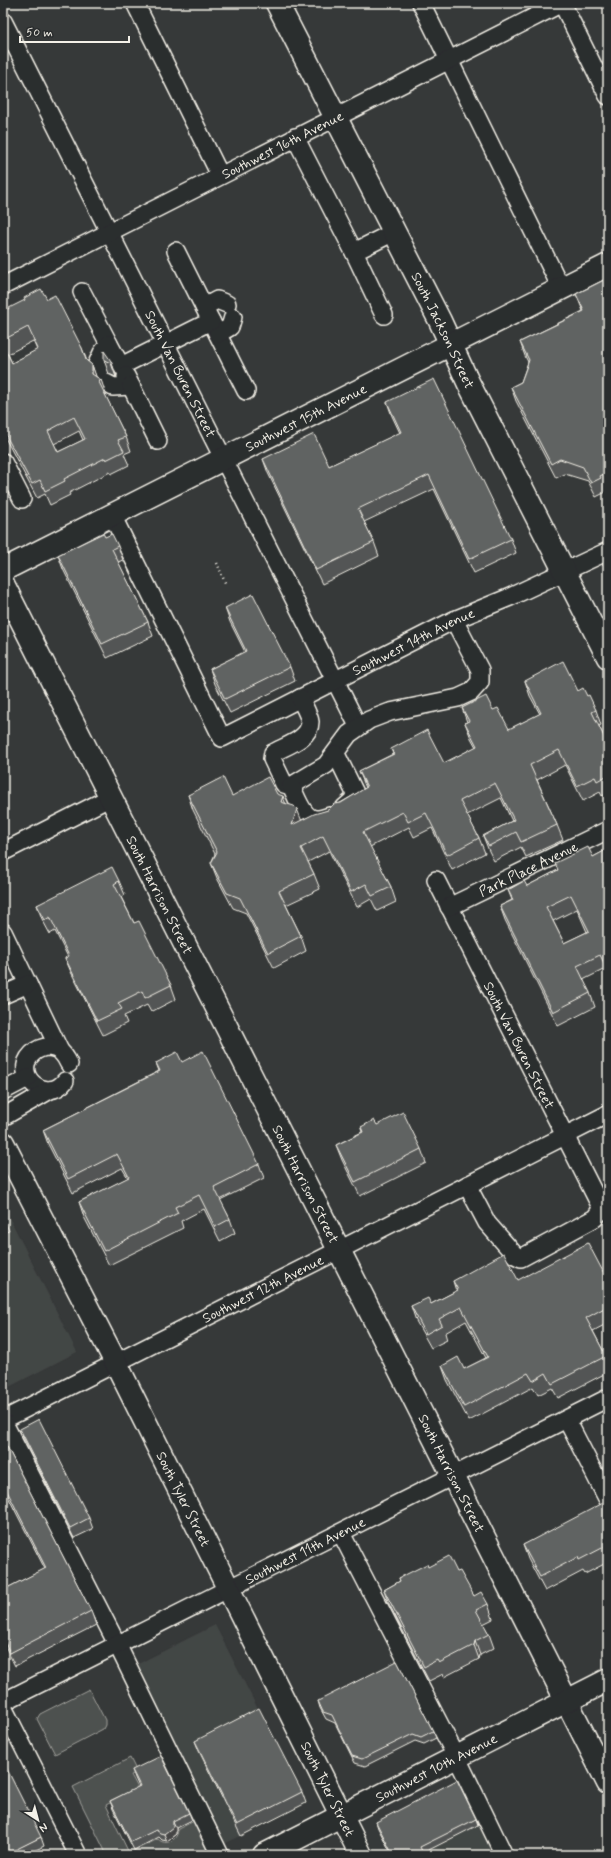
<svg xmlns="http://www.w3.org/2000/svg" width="611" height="1858" font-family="Mynerve,sans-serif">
<rect width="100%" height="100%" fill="#363939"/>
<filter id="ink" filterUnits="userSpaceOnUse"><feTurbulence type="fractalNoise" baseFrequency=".025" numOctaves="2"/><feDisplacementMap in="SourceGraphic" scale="8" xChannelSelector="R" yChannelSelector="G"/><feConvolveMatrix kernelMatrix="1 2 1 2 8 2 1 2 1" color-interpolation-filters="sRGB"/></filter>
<g filter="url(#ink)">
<path fill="#434645" d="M3 1205 77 1352 3 1390Z
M215 1625 306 1803 224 1844 136 1665Z
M463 1784 498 1855H392L378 1828Z"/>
<path fill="#4e514f" stroke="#a1a19c" d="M89 1689 105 1720V1725L103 1729 55 1754 37 1719 40 1714Z
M130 1758 137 1772 131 1775 138 1788 106 1805 129 1853 158 1839C166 1847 178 1840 178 1829L196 1820 211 1851 203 1855H107L73 1787Z"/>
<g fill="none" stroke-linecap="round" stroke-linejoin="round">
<g stroke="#f4f1e8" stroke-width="20">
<g id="minor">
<path d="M135 3 220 175"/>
<path d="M421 3 561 288"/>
<path d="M562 3 608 96"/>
<path id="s1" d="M3 21 358 726"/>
<path d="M295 137 354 252"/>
<path id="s2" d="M3 286 562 3"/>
<path d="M82 292 109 344"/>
<path d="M204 307 217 300 227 304"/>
<path d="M384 315 354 252 394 232"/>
<path d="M211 321 246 391"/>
<path d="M218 334 230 327 233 317"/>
<path d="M100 370 97 364 102 353 109 344 121 366 211 321 176 251"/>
<path d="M106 383 113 387 131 386 126 376"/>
<path d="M131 386 158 441"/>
<path d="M3 462 22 499"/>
<path id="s3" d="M112 515 222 738 454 620 510 597 608 551"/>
<path d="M300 698C303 705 309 714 310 722 310 739 285 746 273 753L272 759 284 784 291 786 326 765 349 734 369 720 390 712 458 698 471 692 480 682V670L454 620"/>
<path d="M336 754 355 793 353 800 344 808"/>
<path d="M291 786C297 797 303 820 317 819 321 819 326 817 330 816"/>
<path d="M3 852 111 797"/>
<path id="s4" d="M436 880 603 1211"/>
<path id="s5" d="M449 907 608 830"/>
<path d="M3 932 60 1051"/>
<path d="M3 995 28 984"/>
<path d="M65 1081C47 1105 11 1075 32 1054 37 1049 43 1047 49 1047 60 1048 65 1055 69 1064"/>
<path d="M3 1091 28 1078"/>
<path d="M3 1117 50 1090"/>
<path d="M467 1185 487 1223 515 1255 521 1258 595 1218 602 1208"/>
<path id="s6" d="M3 1420 608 1114"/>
<path d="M567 1420 608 1500"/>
<path d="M3 1421 117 1644 220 1855"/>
<path d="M341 1533 457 1758 504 1855"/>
<path id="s7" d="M3 1702 608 1398"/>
<path d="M3 1707 78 1855"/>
</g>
</g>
<g stroke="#f4f1e8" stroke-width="25">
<g id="major">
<path id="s8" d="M277 3 440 321 468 382 608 657"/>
<path id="s9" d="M3 570 608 265"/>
<path id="s10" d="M3 584 608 1783"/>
<path id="s11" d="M3 1143 116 1363 361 1855"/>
<path id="s12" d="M264 1855 608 1680"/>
</g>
</g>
<path stroke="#f4f1e8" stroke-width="2.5" stroke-dasharray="1 3" stroke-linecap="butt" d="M217 563 226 585"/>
<use href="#minor" stroke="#2a2d2e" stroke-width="17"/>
<use href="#major" stroke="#2a2d2e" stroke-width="22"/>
</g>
<path fill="#535554" stroke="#f4f1e8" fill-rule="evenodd" d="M608 278V489L606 490V492L596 497 588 481 565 474 556 478 516 401 511 387 521 382 528 362 525 356 520 342 583 311 576 294Z
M47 299 82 348 87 361 92 365 96 377 101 380 105 395 126 437 131 451 124 454 129 465 111 474 110 472 69 493 70 495 50 505 45 494 37 498 3 434V311ZM33 341 37 350 12 363 8 354ZM79 431 83 440 58 452 54 444Z
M104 360 111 361 116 375V377L109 374Z
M387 402 511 539 516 553 474 573 434 489 364 522 374 542 379 556 322 584 268 473 263 459 329 466 400 433 392 416Z
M105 537 118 546 123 560 118 562 148 622 153 636 107 658 63 569 58 555Z
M225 608 290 667 295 681 230 713 215 684 210 669 245 652 230 622Z
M525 681 578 691 587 696 596 710 601 725 599 726 608 745V793L602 796 600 792 583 801 565 765 537 780 557 825 563 840 526 857 521 847 494 861 489 851 483 836 512 821 501 798 467 815 479 838 485 853 452 870 432 828 414 837 409 827 370 847 391 887 396 902 377 911 371 899 357 907 329 851 308 862 314 874 320 889 286 905 301 936 306 951 274 968 246 913 233 908 217 878 211 863 215 854 193 810 188 795 232 796 277 794 301 820 328 810 366 788 359 771 393 754 391 749 444 763 476 747 471 738 465 723 467 722 462 708 493 710 509 729 540 714 530 696Z
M608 849V975L605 969 583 980 590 993 595 1007 558 1026 505 920 500 906 512 900 508 890 527 886 558 870 555 863 593 857ZM577 909 587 932 564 943 553 921Z
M119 881 125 895 121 897 134 923 171 985 176 999 151 1012 147 1005 124 1016 127 1023 103 1035 71 972 65 958 68 957 55 931 50 934 42 919 37 905Z
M182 1062 259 1164 264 1178 220 1200 230 1219 235 1233 220 1241 204 1209 181 1221 183 1228 109 1265 84 1217 79 1202 128 1178 122 1168 73 1193 48 1144 43 1130 159 1071 156 1063Z
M377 1125 421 1149 426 1163 360 1196 342 1160 336 1145 362 1132 361 1127Z
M3 1216 9 1231 3 1233Z
M518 1280 608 1281V1323L593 1331 606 1356 608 1361V1372L558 1398 552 1388 538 1395 533 1387 469 1421 447 1380 442 1366 464 1369 486 1358 466 1321 445 1333 447 1340 431 1348 416 1321 411 1306 431 1304 456 1291 453 1281Z
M20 1429 89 1518 93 1529 74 1538 24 1439Z
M3 1439 91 1611 96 1625 15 1666 3 1642V1590L45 1569 3 1487Z
M608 1508V1562L585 1574 583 1571 545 1591 528 1559 523 1545Z
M428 1567 457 1572 474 1596 488 1604 493 1619 483 1624 489 1634 494 1648 480 1655 479 1659 444 1677 443 1674 429 1681 389 1604 384 1590 400 1581 399 1578Z
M318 1701 433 1731 436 1738 424 1744 415 1741 365 1766 355 1763 335 1723 326 1719 320 1708Z
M195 1741 302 1792 306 1803 241 1836 199 1751Z
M132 1770 189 1813 192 1820 176 1828V1834L167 1841 162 1840 159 1837 134 1850 113 1809 110 1801 139 1787 135 1778Z
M476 1819 478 1825 423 1853 424 1855H392L378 1828 376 1822Z
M41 1837 44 1846 26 1855H3Z"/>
<path fill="#444545" stroke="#f4f1e8" d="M111 361 116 375V377L111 363Z
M92 365 97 379 92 374Z
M101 380 106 394 104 396 99 382Z
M283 796 288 811 281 802Z
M297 809 303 824 292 825Z
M475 1641 480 1655 479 1659 474 1645Z
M173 1821 176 1828V1834L167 1841 164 1834Z"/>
<path fill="#616362" stroke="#f4f1e8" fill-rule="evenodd" d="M608 278V472L600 476 601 478 591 483 583 467 560 459 551 464 511 387 521 382 529 360 520 342 584 311 576 294Z
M41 289 47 299 55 295 82 348 86 360 92 365V374L101 380 99 382 126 437 118 440 124 451 106 460 105 458 64 479 65 481 45 491 40 480 32 484 3 430V345L12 363 38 349 28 327 3 340V311L25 300 24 298ZM74 417 85 439 58 452 48 431Z
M104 351 111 361V363L104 360Z
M434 379 511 539 469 559 429 475 358 509 374 542 316 570 263 459 314 434 329 466 401 432 387 402Z
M103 533 105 537 112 534 118 546 112 549 148 622 102 644 58 555Z
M253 594 290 667 225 699 210 669 246 651 225 608Z
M563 661 578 691 583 688 587 696 589 695 596 710 592 712 608 745V775L597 781 595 777 577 786 559 750 530 765 557 825 521 842 516 832 489 846 483 836 514 820 495 783 460 801 479 838 447 855 426 813 408 822 403 812 363 832 391 887 372 896 366 884 351 892 323 836 301 848 314 874 279 891 301 936 268 953 240 898 227 893 211 863 217 852 188 795 223 777 232 796 268 777 277 794 283 796 281 802 294 806 297 809 292 825 314 814 328 810 334 804 341 803 367 787 359 771 394 754 391 749 427 730 444 763 477 746 465 723 469 721 462 708 486 696 493 710 498 708 509 729 541 713 525 681Z
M588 847 593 857 608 849V877L604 879 608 887V964L605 965 600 955 577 966 590 993 553 1012 500 906 513 900 508 890 524 881 527 886 558 870 555 863ZM571 895 589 931 564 943 546 907Z
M112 867 119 881 114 884 134 923 139 921 171 985 145 998 142 991 118 1003 122 1009 97 1021 65 958 69 956 50 917 45 920 37 905Z
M203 1051 259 1164 214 1187 230 1219 215 1227 199 1195 175 1207 178 1213 104 1251 79 1202 129 1177 117 1154 68 1179 43 1130 160 1071 156 1063 177 1052 182 1062Z
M403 1112 421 1149 355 1182 336 1145 363 1132 361 1127 374 1120 377 1125Z
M608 1143V1149L606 1144Z
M588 1243 608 1281V1306L586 1318 606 1356 552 1384 546 1373 533 1381 528 1373 464 1407 442 1366 458 1357 464 1369 488 1357 461 1307 439 1319 442 1325 426 1334 411 1306 428 1298 431 1304 458 1290 453 1281 504 1253 518 1280Z
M39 1419 89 1518 70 1528 20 1429Z
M3 1439 91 1611 10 1653 3 1638V1590L46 1568 3 1483Z
M605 1502 608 1508V1545L579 1560 578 1557 540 1577 523 1545Z
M449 1556 457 1572 460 1571 474 1596 481 1592 488 1604 476 1610 489 1634 475 1641 474 1645 439 1663 437 1660 424 1667 384 1590 400 1581 399 1578 427 1564 428 1567Z
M397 1661 433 1731 421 1737 413 1734 362 1759 352 1756 332 1715 323 1712 318 1701Z
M259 1708 302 1792 237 1825 195 1741Z
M161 1756 189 1813 173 1821V1827L164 1834 160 1833 156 1830 131 1842 110 1801 140 1786 132 1770Z
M3 1761 41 1837 5 1855H3Z
M457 1780 476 1819 420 1847 422 1851 417 1852 418 1855H393L376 1822Z"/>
</g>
<g text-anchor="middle" stroke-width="3" stroke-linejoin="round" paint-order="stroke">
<g font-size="14" fill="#f4f1e8" stroke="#2a2d2e">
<text dy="5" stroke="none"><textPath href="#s2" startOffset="313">Southwest 16th Avenue</textPath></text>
<text dy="5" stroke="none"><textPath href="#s8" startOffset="367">South Jackson Street</textPath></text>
<text dy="5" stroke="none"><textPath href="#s1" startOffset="395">South Van Buren Street</textPath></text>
<text dy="5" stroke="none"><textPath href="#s9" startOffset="339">Southwest 15th Avenue</textPath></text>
<text dy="5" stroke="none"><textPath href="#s3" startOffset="463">Southwest 14th Avenue</textPath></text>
<text dy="5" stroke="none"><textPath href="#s5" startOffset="88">Park Place Avenue</textPath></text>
<text dy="5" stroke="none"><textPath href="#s10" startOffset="348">South Harrison Street</textPath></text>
<text dy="5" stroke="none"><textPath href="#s4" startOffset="185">South Van Buren Street</textPath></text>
<text dy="5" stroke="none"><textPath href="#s10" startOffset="672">South Harrison Street</textPath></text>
<text dy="5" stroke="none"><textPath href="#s6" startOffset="291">Southwest 12th Avenue</textPath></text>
<text dy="5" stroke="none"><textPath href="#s10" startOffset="996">South Harrison Street</textPath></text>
<text dy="5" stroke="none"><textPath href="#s11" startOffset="399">South Tyler Street</textPath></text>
<text dy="5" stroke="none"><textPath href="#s7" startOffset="338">Southwest 11th Avenue</textPath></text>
<text dy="5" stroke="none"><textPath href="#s12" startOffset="193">Southwest 10th Avenue</textPath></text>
<text dy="5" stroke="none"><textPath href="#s11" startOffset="723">South Tyler Street</textPath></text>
</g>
</g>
<rect width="611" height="1858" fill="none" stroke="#2a2d2e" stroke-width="16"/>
<rect x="8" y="8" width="595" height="1842" fill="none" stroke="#f4f1e8" stroke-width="1.5" filter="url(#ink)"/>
<g transform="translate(38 1820) rotate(144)" stroke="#2a2d2e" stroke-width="3" paint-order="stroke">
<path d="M0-3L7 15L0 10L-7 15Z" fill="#f4f1e8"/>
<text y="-6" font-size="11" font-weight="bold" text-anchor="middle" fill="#f4f1e8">N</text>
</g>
<path d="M20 36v6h109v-6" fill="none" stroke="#f4f1e8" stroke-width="2"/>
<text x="26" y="36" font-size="12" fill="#f4f1e8" stroke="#2a2d2e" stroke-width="3" paint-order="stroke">50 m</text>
</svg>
